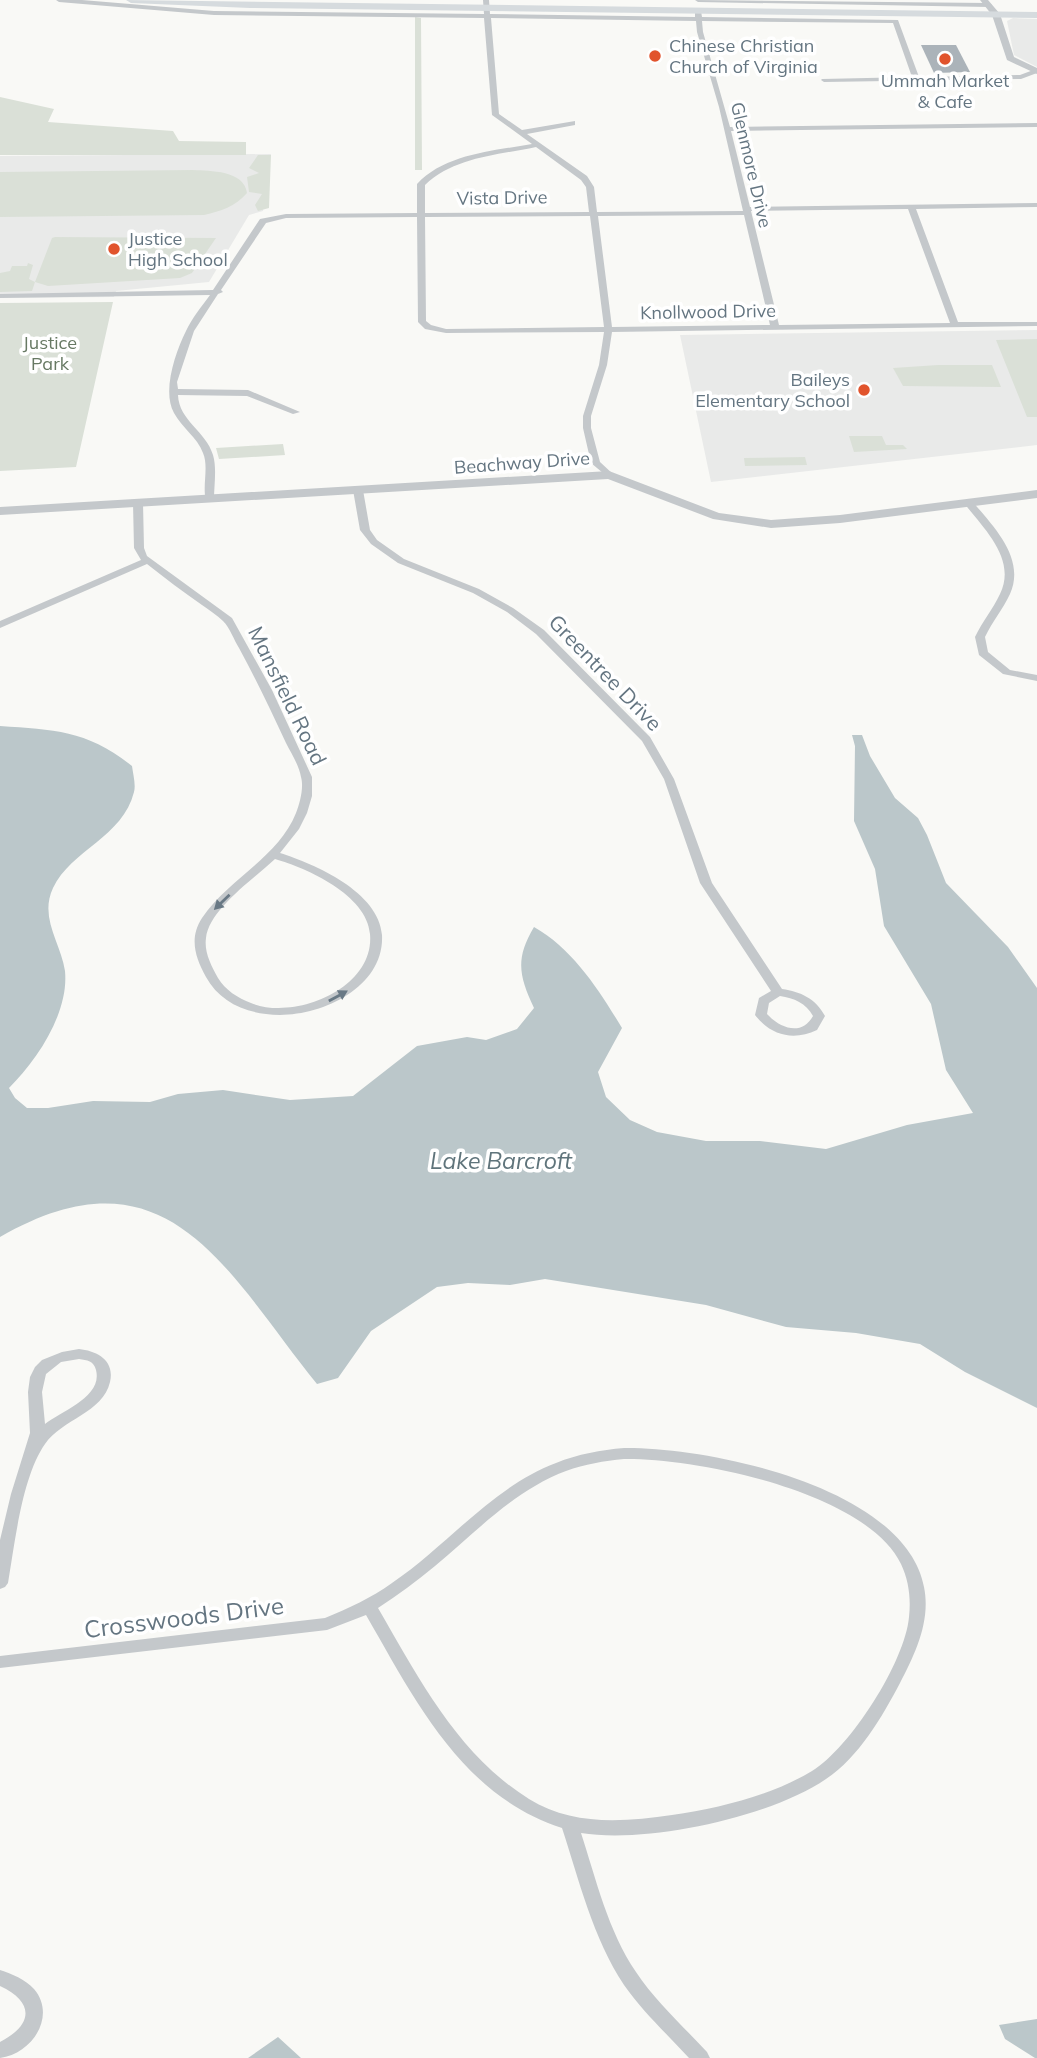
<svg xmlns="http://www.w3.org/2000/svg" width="1037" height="2058" font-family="Mulish,sans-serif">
<rect width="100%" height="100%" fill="#f9f9f6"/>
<path fill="#e9eae9" d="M1013 18 1037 19V67L1014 55 1007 21Z
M271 154 263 211 249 215 209 282 116 291 114 297 0 298V156Z
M1037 330V445L711 482 680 335Z"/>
<path fill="#dae0d7" d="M415 17 421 18 422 170H415Z
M0 97 54 109 48 122 173 131 179 141 246 142V155H0Z
M258 155H271L269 208 258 211 255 205 262 194 249 192 247 177 259 173 249 168Z
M193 170C210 171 244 170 247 193 235 207 221 211 204 215L0 217V172Z
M55 237 216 238 192 273 180 278 48 286 35 282 52 238Z
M28 263 33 265 29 279 35 282 32 291 0 292V273L10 271 12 266H27Z
M113 302 76 467 0 471V303Z
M1037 339V417H1027L996 340Z
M938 365H992L1001 387 903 386 893 368Z
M849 436H882L886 445H903L907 449 854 452Z
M283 444 285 455 219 459 216 448Z
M805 457 807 465 745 466 744 458Z"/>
<path fill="#bbc7ca" d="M0 726C55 730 87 730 132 766 133 774 136 785 134 792 123 837 71 850 53 888 39 918 61 943 65 971 69 1013 37 1060 9 1088L15 1098 27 1108H48L93 1101 150 1102 178 1094 223 1090 290 1100 353 1096 417 1046 467 1037 486 1040 517 1029 534 1008C519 976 515 959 534 927 573 949 599 990 622 1028L598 1072 606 1097 630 1120 657 1132 706 1141H760L826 1149 907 1125 973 1113 946 1070 931 1004 884 926 875 869 854 821 855 746 852 735H862L870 756 895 798 918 818 927 835 946 883 1008 947 1037 988V1408L965 1372 920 1344 856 1333 786 1327 706 1305 545 1279 510 1285 468 1283 437 1287 371 1331 338 1378 317 1384C227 1273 168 1140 0 1237Z
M1037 2019V2058H1035L1005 2039 999 2025Z
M278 2037 301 2058H248Z"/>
<path fill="#abb3b9" d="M921 45H956L970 72 934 73Z"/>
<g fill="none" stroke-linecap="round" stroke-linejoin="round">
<path fill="#c4c8cb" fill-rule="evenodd" d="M56 0H82L214 11 484 14 483 0H489L490 14 695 17V11L698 9 701 11 702 17 898 20 919 77 1020 75 1036 69 1037 73 1021 79 824 82 821 80 822 79 912 77 893 23 702 21 703 32 730 127 1037 123V127L731 131 750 207 1037 203V207L916 209 958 322H1037V326L612 332 607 365 591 416V428L600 462 614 475 609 478 591 463 583 428V416L599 365 604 332 446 333 425 329 418 322 417 217 286 218 266 223 221 290 223 292 218 294 194 331 177 382 178 389 248 390 300 412 293 414 247 396 178 395C179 421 206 431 213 455 217 468 214 486 214 499L212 501H206C202 486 209 467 203 453 197 437 182 428 174 413 162 392 175 353 186 331 192 318 202 306 210 295L0 298V294L213 290 260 219 286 214 417 213V184C445 154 493 151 532 144L492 115 484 18 214 15 59 2ZM491 18 696 21 697 32 719 107 743 211 597 212 594 187 587 176 527 134 575 125V121L522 130 499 114ZM536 147 581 180 586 187 589 212 425 213V185C454 157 499 155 536 147ZM908 209 950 323 779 325 751 211ZM744 215 770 325 612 327 598 216ZM590 216 604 327 446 329 431 325 426 321 425 217Z
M695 0 989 3 992 5 989 7 698 2Z
M358 487 363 490 370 530 377 540 404 559 479 589 513 608 544 630 650 737 674 779 712 883 782 989C801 992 815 998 825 1016L817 1030C794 1041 771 1036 755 1015L759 998 771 991 700 883 664 779 642 741 536 634 507 612 473 593 398 563 371 544 360 530 353 490ZM780 996C794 998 806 1003 813 1016 802 1036 781 1029 767 1014L769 1003Z
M138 500 143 503 144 548 147 556 232 618 272 690 312 777V796L307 813 299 829 280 853C315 864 379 892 382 935 385 991 312 1021 266 1014 240 1011 218 999 206 977 195 957 189 938 202 918 229 878 278 858 296 813 300 803 304 787 301 777 299 765 291 753 286 743 271 711 256 679 239 648 234 640 230 628 223 621 217 615 209 610 202 605 183 592 165 578 147 564L0 628V621L141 560 134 548 133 503ZM275 859C307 868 367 895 370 934 375 989 294 1021 251 1003 238 998 225 990 218 978 211 965 204 952 206 938 209 909 255 878 275 859Z
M969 500 972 501C993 526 1026 558 1010 594 1003 609 992 622 985 637L988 652 1010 670 1037 675V681L1003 674 979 655 975 637C982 622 993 609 1000 594 1017 559 984 529 964 503Z
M79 1349C97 1351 115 1360 110 1382 103 1413 62 1419 45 1444 22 1477 15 1542 8 1583L5 1587 0 1589V1540L11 1494 30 1433 28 1392 30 1377 35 1367 42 1360 62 1352ZM79 1359C87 1360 94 1361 96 1370 103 1397 61 1411 45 1424L42 1392 46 1374 61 1362Z
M624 1448C709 1447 905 1487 924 1587 931 1621 915 1654 900 1683 882 1717 859 1757 826 1779 771 1817 647 1844 581 1833 596 1879 608 1931 636 1972 656 2002 683 2026 707 2052L710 2058H689C667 2034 643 2012 624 1985 593 1938 579 1880 562 1828 462 1796 415 1700 366 1615L327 1630 0 1668V1656L325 1618C349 1608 371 1598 392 1583 448 1545 492 1487 556 1463 578 1454 601 1450 624 1448ZM624 1459C697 1458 866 1492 901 1564 909 1581 911 1599 909 1617 905 1662 850 1748 812 1771 770 1796 720 1808 672 1815 623 1822 572 1826 529 1799 458 1755 418 1677 378 1608 398 1595 417 1581 435 1566 476 1532 515 1490 566 1471 585 1464 604 1461 624 1459Z
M0 1970C12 1974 25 1979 34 1989 57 2016 32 2054 0 2058V2042C33 2025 35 2002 0 1986Z"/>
<path fill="#c4c8cb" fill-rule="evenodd" d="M980 0H988L1000 14 1014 57 1037 68V74L1007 60 992 15Z
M609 471 719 513 771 520 840 515 1037 490V498L840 523 771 528 713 519 608 479 0 515V507Z"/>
<path fill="#d6dbde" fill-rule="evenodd" d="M126 0 1037 12V18L250 8 131 3Z"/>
</g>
<defs><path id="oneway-solid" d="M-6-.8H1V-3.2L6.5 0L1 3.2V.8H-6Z" transform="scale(1.75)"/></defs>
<g fill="#697985">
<use href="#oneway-solid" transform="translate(222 902) rotate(136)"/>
<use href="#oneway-solid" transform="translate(338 996) rotate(-29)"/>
</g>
<g fill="#e1542d" stroke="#fff" stroke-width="2.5">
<circle cx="655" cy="56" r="7"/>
<circle cx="945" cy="59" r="7"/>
<circle cx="114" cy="249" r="7"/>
<circle cx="864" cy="390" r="7"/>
</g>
<g text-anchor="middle" stroke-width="7" stroke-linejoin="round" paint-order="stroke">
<g font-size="18" fill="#647581" stroke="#fff" text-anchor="start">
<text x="669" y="52">Chinese Christian<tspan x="669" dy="21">Church of Virginia</tspan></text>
<text x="945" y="87" text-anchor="middle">Ummah Market<tspan x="945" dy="21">&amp; Cafe</tspan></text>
<text x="128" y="245">Justice<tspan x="128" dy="21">High School</tspan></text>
<text x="850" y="386" text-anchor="end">Baileys<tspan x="850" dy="21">Elementary School</tspan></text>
</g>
<g font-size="18" fill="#647581" stroke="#fff">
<text transform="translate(751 165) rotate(77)" y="6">Glenmore Drive</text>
<text transform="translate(502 198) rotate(-1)" y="6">Vista Drive</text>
<text transform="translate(708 312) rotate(-1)" y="6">Knollwood Drive</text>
<text transform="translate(522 463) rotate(-4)" y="6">Beachway Drive</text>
</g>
<g font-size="18" fill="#677963" stroke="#fff">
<text x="50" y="349">Justice<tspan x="50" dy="21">Park</tspan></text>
</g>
<g font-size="21" fill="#647581" stroke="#fff">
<text transform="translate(605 673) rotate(46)" y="7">Greentree Drive</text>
<text transform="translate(287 696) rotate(64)" y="7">Mansfield Road</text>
</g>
<g font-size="23" font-style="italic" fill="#5f747b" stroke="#fff">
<text x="501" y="1169">Lake Barcroft</text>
</g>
<g font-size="24" fill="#647581" stroke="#fff">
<text transform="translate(184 1618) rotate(-7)" y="8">Crosswoods Drive</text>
</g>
</g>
</svg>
